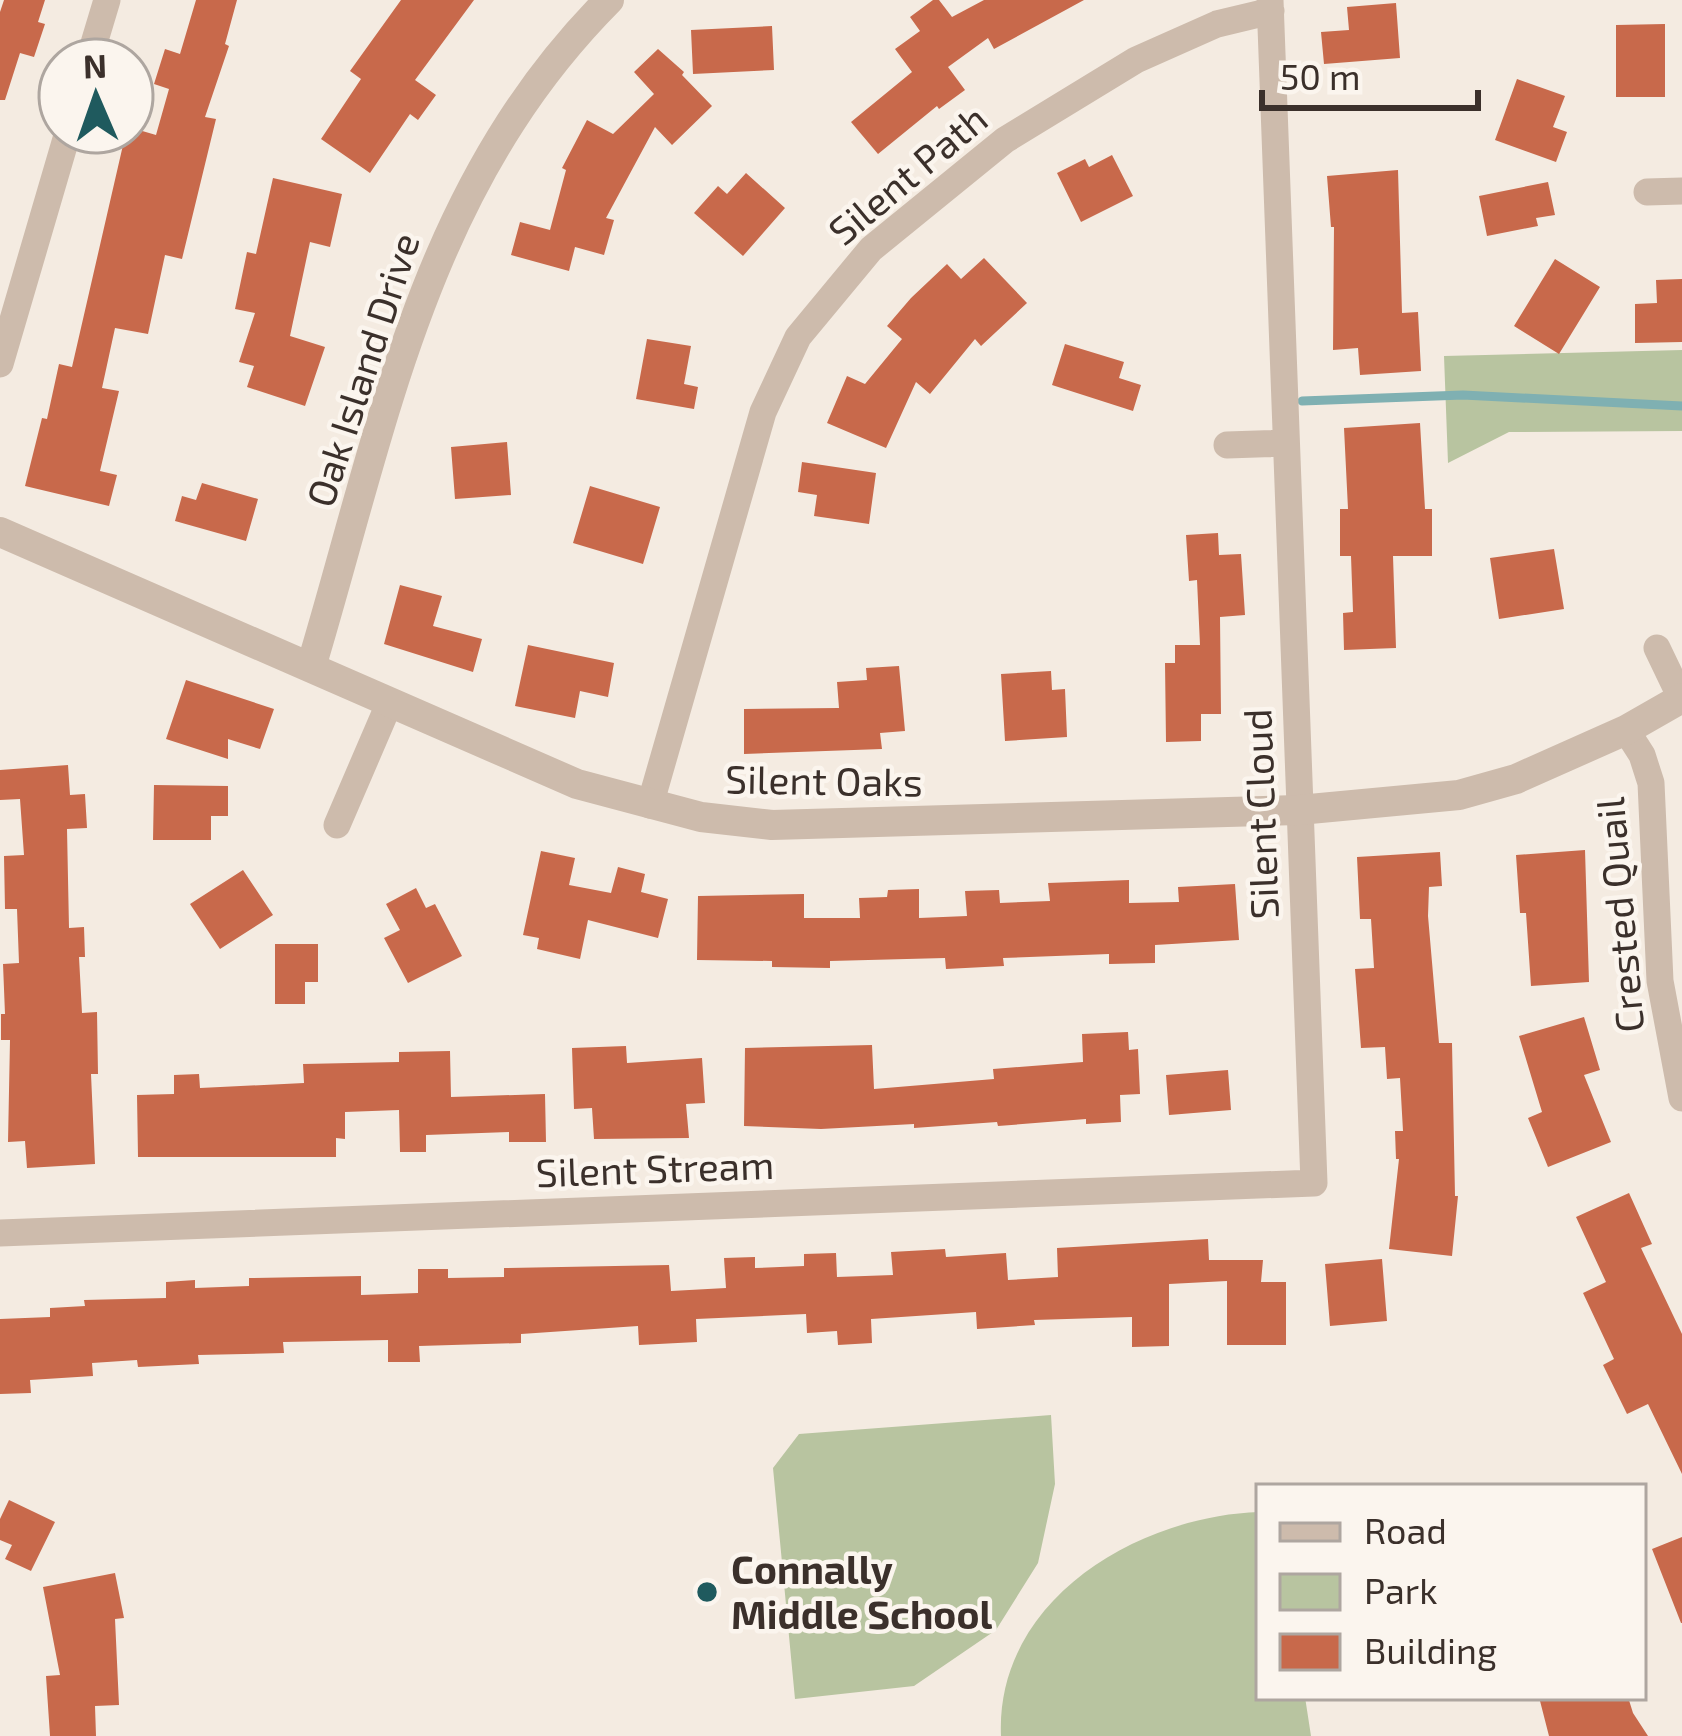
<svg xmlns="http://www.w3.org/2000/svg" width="1682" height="1736" font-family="'Exo 2',sans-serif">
<rect width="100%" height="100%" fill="#f4ebe1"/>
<path fill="#b8c4a0" d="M1682 350V431L1509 432 1448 463 1444 356Z
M1051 1415 1055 1484 1038 1563 996 1630 914 1686 795 1699 773 1468 799 1434Z
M1259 1512V1697H1305L1311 1736H1001C995 1600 1138 1516 1259 1512Z"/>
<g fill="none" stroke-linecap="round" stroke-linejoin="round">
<path stroke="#7fb0b2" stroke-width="9" d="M1302 401 1463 395 1682 406"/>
</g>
<path fill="#c8694b" d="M4 0H45L38 22 45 24 34 57 20 53 5 100H0V12Z
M196 0H237L225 44 229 46 205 117 216 119 182 259 165 255 148 334 115 328 102 388 119 391 100 471 117 475 109 506 25 486 42 418 47 419 59 364 72 367 126 132H132V128L156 135 169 89 154 84 165 49 180 54Z
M401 0H474L415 80 436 95 418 120 410 114 370 173 321 139 361 79 350 71Z
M933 0H939L952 17 984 0H1084L994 49 988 38 948 67 965 90 939 109 937 106 878 154 851 122 912 72 895 49 920 31 910 17Z
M1396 3 1400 58 1324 64 1321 32 1349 30 1347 7Z
M1665 24V97H1616V25Z
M772 26 774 70 693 74 691 30Z
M658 49 684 72 682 75 712 106 672 145 655 127 606 218 614 220 604 255 575 247 569 271 511 255 520 222 550 230 566 170 562 168 587 120 613 134 654 94 634 72Z
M1517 79 1565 96 1553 127 1567 132 1556 162 1495 140Z
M1112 155 1133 196 1081 222 1057 173 1085 159 1089 167Z
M1398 170 1402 313 1418 312 1421 371 1360 375 1358 348 1333 350 1334 227H1331L1327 176Z
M746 173 785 208 743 256 694 213 718 186 727 194Z
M273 178 342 194 330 247 310 242 290 336 325 347 305 406 247 387 254 366 239 362 255 313 235 309 247 252 256 254Z
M1548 182 1555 215 1536 218 1538 226 1487 236 1479 196Z
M984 258 1027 303 981 346 975 339 930 394 916 382 886 448 827 423 847 376 865 384 902 339 887 326 911 298 947 264 961 279Z
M1555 259 1600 287 1559 354 1514 326Z
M1682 279V342L1635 343V304L1657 303 1656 280Z
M647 339 691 346 684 384 698 387 694 409 636 399Z
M1065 344 1124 362 1119 378 1141 385 1133 411 1052 385Z
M1420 423 1425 509H1432V556H1393L1396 648 1344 650 1343 613 1353 612 1351 556H1340V509H1348L1344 428Z
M507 442 511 495 455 499 451 447Z
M802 462 876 473 869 524 814 516 817 495 798 492Z
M202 483 258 499 246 541 175 521 182 496 196 500Z
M590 486 660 507 643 564 573 543Z
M1218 533 1219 555 1241 554 1245 615 1220 617 1221 714H1201V741L1166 742 1165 663H1175V645H1200L1197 580 1189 581 1186 535Z
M1554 549 1564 609 1499 619 1490 558Z
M400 585 442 596 433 626 482 639 473 672 384 644Z
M528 645 614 663 608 697 580 691 575 718 515 706Z
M899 666 905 731 880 733 882 749 744 754V709L839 708 837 682 867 680 866 668Z
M1051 671 1052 690 1065 689 1067 737 1005 741 1001 674Z
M186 680 274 709 260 749 228 739V759L166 739Z
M68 765 70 795 85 794 87 828 67 829 69 928 84 927 85 957H79L82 1013 97 1012 98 1074H91L95 1164 27 1168 25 1141 8 1142 10 1040H1V1014H5L3 964 19 963 17 909H5L4 856 24 855 20 799 0 800V770Z
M154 785 228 786V816H211V840H153Z
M1585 850 1589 982 1531 986 1526 913H1520L1516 855Z
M541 851 575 858 569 885 611 893 618 867 645 874 641 892 668 899 658 938 588 920 580 959 537 949 539 938 523 935Z
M1440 852 1442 886 1429 887 1428 916 1439 1043H1452L1455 1196H1458L1452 1256 1389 1249 1399 1159H1396L1395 1131H1403L1400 1078 1387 1079 1385 1047 1361 1048 1355 969 1374 968 1371 919H1360L1357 857Z
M243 870 273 915 220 949 190 904Z
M1129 880V903L1179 902 1178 887 1235 884 1239 940 1155 945V963L1109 964V954L1003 958 1004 966 946 969 945 958 830 961V968L772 967V961L697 960 698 896 804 894V918H860L859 898 887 897 888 890 919 889V918L967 916 965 891 999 890 1000 903 1050 901 1048 883Z
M416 888 426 908 435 904 462 956 408 983 384 938 400 930 386 904Z
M275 944H318V982H305V1004H275Z
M1584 1017 1600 1070 1584 1075 1611 1142 1548 1167 1528 1118 1542 1112 1519 1036Z
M1128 1032 1129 1050 1138 1049 1140 1094 1120 1095 1121 1122 1086 1124V1119L998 1126 997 1122 914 1128V1124L821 1129 744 1126 745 1048 872 1045 874 1089 994 1079 993 1069 1083 1062 1082 1034Z
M626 1046 627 1063 702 1058 705 1103 686 1104 689 1138 594 1139 592 1108 574 1109 572 1048Z
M450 1051 451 1097 545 1094 546 1142H509V1132L426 1135V1152H400L399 1110 345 1112V1139L336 1138V1157H138L137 1095 174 1094V1075L199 1074 200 1088 304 1083 303 1064 399 1062V1052Z
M1228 1070 1231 1110 1169 1115 1166 1075Z
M1629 1193 1652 1244 1641 1248 1682 1334V1474L1648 1404 1627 1414 1603 1365 1614 1359 1583 1293 1606 1282 1576 1217Z
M1208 1239 1209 1260H1263L1261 1282H1286V1345H1227V1281L1169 1284V1346L1132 1347V1317L1034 1320 1035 1325 977 1329 976 1312 871 1319 872 1343 838 1345 837 1331 807 1333 806 1314 696 1319 697 1342 639 1345 638 1326 521 1334V1343L419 1346 420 1362H388V1340L283 1342 284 1353 198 1355 199 1364 138 1367 137 1360 92 1363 93 1376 30 1380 31 1393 0 1394V1319L50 1317V1308L85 1306 84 1300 166 1298V1282L195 1280V1288L249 1286V1278L361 1276V1295L418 1293V1269H448V1278L504 1277V1268L669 1265 671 1291 726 1288 724 1258 755 1257V1268L804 1266V1254L836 1253 837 1277 893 1275 891 1252 945 1249 946 1257 1006 1253 1008 1280 1058 1277 1057 1248Z
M1382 1259 1387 1321 1330 1326 1325 1264Z
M9 1500 55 1522 31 1571 5 1559 12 1545 0 1540V1519Z
M1682 1537V1623H1681L1652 1549Z
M115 1573 124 1618 115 1619 119 1705 95 1706 96 1736H50L46 1676 60 1675 43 1587Z
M1539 1697H1628L1633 1713 1648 1736H1549Z"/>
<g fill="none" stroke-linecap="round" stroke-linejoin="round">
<path stroke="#cdbbac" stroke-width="27" d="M89 60 107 0
M1647 192 1682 191
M0 364 68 132
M1227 445 1286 443
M1657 648 1681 698
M1626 730 1642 755 1651 783 1660 981 1682 1098
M650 805 763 412 798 337 871 249 1005 140 1136 60 1217 24 1271 11
M337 825 389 704
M0 1233 1314 1183 1270 0"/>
<path stroke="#cdbbac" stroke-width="30" d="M0 532 577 784 701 817 772 825 1299 810 1459 795 1516 779 1626 730 1682 698
M311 667C384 424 423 187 609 0"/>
</g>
<circle fill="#1f5a5e" stroke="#fbf5ee" stroke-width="4.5" cx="707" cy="1592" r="12"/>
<g text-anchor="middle" stroke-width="9" stroke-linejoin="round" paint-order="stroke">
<g font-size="39" fill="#3b302b" stroke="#fbf5ee">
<text transform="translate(908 175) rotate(-40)" y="14">Silent Path</text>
<text transform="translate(363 370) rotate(-72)" y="14">Oak Island Drive</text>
<text transform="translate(824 781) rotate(1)" y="14">Silent Oaks</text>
<text transform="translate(1261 814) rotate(-92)" y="14">Silent Cloud</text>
<text transform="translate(1620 915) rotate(-95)" y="14">Crested Quail</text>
<text transform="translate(655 1169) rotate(-2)" y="14">Silent Stream</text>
</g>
<g font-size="39" font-weight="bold" fill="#3b302b" stroke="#fbf5ee" text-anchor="start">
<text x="731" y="1584">Connally<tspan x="731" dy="45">Middle School</tspan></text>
</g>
</g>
<rect x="1256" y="1484" width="390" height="216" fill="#fbf5ee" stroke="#aea6a0" stroke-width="3"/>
<rect x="1280" y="1523" width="60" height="18" fill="#cdbbac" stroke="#aea6a0" stroke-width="3"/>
<text x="1364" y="1544" font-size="36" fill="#3b302b">Road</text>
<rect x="1280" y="1574" width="60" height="36" fill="#b8c4a0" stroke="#aea6a0" stroke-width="3"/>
<text x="1364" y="1604" font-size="36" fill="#3b302b">Park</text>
<rect x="1280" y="1634" width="60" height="36" fill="#c8694b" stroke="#aea6a0" stroke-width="3"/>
<text x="1364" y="1664" font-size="36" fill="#3b302b">Building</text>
<g transform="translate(96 96) rotate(358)"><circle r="57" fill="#fbf5ee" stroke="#aea6a0" stroke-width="3"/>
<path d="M0-9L21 45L0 30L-21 45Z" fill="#1f5a5e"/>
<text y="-18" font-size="33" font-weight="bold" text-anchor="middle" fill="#3b302b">N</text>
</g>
<path d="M1262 90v18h216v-18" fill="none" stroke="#3b302b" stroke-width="6"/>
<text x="1280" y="90" font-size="36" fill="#3b302b" stroke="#fbf5ee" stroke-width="9" paint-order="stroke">50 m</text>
</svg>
